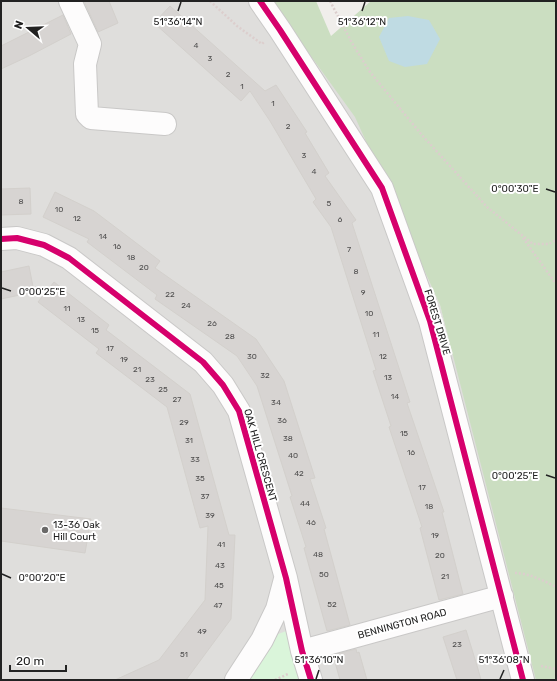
<svg xmlns="http://www.w3.org/2000/svg" width="557" height="681" font-family="Rubik,sans-serif">
<rect width="100%" height="100%" fill="#f0eeeb"/>
<path fill="#dfdedc" d="M1 1H270L358 117 440 305 540 680H1Z"/>
<path fill="#cbdec1" d="M271 1H316L331 36 371 1H556V680H536L440 305 355 117Z"/>
<path fill="#daf5da" d="M297 627 311 680H236L262 640Z"/>
<path fill="#bfdbe3" d="M408 16 429 20 440 39 427 64 405 67 389 61 379 37 389 18Z"/>
<path fill="#d7d4d2" stroke="#d3d0cc" d="M84 1H109L118 23 98 32Z
M170 6 265 91 276 85 307 132 305 133 329 173 325 176 356 220 352 223 410 402 407 403 444 512H442L463 594 439 600 420 528 422 527 389 427 391 426 373 371 376 370 331 227 313 202 316 199 270 121 250 91 241 101 154 23Z
M63 15 71 34 29 56 1 69V46Z
M30 188 31 214 1 215V189Z
M55 192 94 211 160 261 155 268 256 339 284 381 315 478 310 479 326 528 324 529 350 625 327 631 304 548 306 547 290 497 292 496 257 386 237 356 155 299 157 295 87 242 89 239 43 217Z
M29 266 34 292 1 299V272Z
M54 282 109 325 106 330 190 394 229 535H235L231 619 186 680H115L159 660 205 600 208 526 200 528 167 407 96 353 99 349 38 302Z
M1 508 91 519 85 553 1 541Z
M466 630 478 669 481 680H457L443 637Z
M356 649 357 653 359 652 367 680H340L333 655Z"/>
<g fill="none" stroke-linecap="round" stroke-linejoin="round">
<g stroke="#c9c8c7" stroke-width="24">
<path id="minor" d="M70 1 90 44 85 64 87 114 91 118 165 124
M260 1 280 30 382 188 430 321 523 680
M1 239 17 238 44 245 69 258 203 362 223 385 239 411 286 578 302 651 311 680
M302 651 502 596
M236 680 262 640 277 609 285 579"/>
</g>
<path stroke="#dccecd" stroke-width="2.5" stroke-dasharray="2 2" stroke-linecap="butt" d="M210 1 237 26 262 44 264 42
M330 1 352 43 370 72 421 134 487 207 533 244H549L556 240
M523 238 556 284
M515 573C528 573 545 581 556 587
M541 666 556 669
M275 680 288 674"/>
<use href="#minor" stroke="#fdfcfc" stroke-width="22"/>
<g stroke="#fff" stroke-width="8">
<path id="cycleway" d="M260 1 280 30 382 188 430 321 523 680
M1 239 17 238 44 245 69 258 203 362 223 385 239 411 286 578 302 651 311 680"/>
</g>
<use href="#cycleway" stroke="#d6006c" stroke-width="6"/>
</g>
<path fill="none" stroke="#222" stroke-width="1.5" d="M178 11 181 2M362 11 365 2M546 189 555 192M2 288 11 291M546 475 555 478M2 574 11 578M316 679 319 670M500 679 504 670"/>
<circle fill="#6a6968" stroke="#fff" stroke-width="1.5" cx="45" cy="530" r="4"/>
<g text-anchor="middle" stroke-width="4" stroke-linejoin="round" paint-order="stroke">
<g font-size="8" fill="#4f4e4e">
<text x="196" y="48">4</text>
<text x="210" y="61">3</text>
<text x="228" y="77">2</text>
<text x="242" y="89">1</text>
<text x="273" y="106">1</text>
<text x="288" y="129">2</text>
<text x="304" y="158">3</text>
<text x="314" y="174">4</text>
<text x="21" y="204">8</text>
<text x="329" y="206">5</text>
<text x="59" y="212">10</text>
<text x="77" y="221">12</text>
<text x="340" y="222">6</text>
<text x="103" y="239">14</text>
<text x="117" y="249">16</text>
<text x="349" y="252">7</text>
<text x="131" y="260">18</text>
<text x="144" y="270">20</text>
<text x="356" y="274">8</text>
<text x="363" y="295">9</text>
<text x="170" y="297">22</text>
<text x="186" y="308">24</text>
<text x="67" y="311">11</text>
<text x="369" y="316">10</text>
<text x="81" y="322">13</text>
<text x="212" y="326">26</text>
<text x="95" y="333">15</text>
<text x="376" y="337">11</text>
<text x="230" y="339">28</text>
<text x="110" y="351">17</text>
<text x="252" y="359">30</text>
<text x="383" y="359">12</text>
<text x="124" y="362">19</text>
<text x="137" y="372">21</text>
<text x="265" y="378">32</text>
<text x="388" y="380">13</text>
<text x="150" y="382">23</text>
<text x="163" y="392">25</text>
<text x="395" y="399">14</text>
<text x="177" y="402">27</text>
<text x="276" y="405">34</text>
<text x="282" y="423">36</text>
<text x="184" y="425">29</text>
<text x="404" y="436">15</text>
<text x="288" y="441">38</text>
<text x="189" y="443">31</text>
<text x="411" y="455">16</text>
<text x="293" y="458">40</text>
<text x="195" y="462">33</text>
<text x="299" y="476">42</text>
<text x="200" y="481">35</text>
<text x="422" y="490">17</text>
<text x="205" y="499">37</text>
<text x="305" y="506">44</text>
<text x="429" y="509">18</text>
<text x="210" y="518">39</text>
<text x="311" y="525">46</text>
<text x="435" y="538">19</text>
<text x="221" y="547">41</text>
<text x="318" y="557">48</text>
<text x="440" y="558">20</text>
<text x="220" y="568">43</text>
<text x="324" y="577">50</text>
<text x="445" y="579">21</text>
<text x="219" y="588">45</text>
<text x="332" y="607">52</text>
<text x="218" y="608">47</text>
<text x="202" y="634">49</text>
<text x="457" y="647">23</text>
<text x="184" y="657">51</text>
</g>
<g font-size="10" fill="#222" stroke="#fff">
<text transform="translate(438 322) rotate(73)" y="4">FOREST DRIVE</text>
<text transform="translate(261 455) rotate(74)" y="4">OAK HILL CRESCENT</text>
<text transform="translate(402 623) rotate(-15)" y="4">BENNINGTON ROAD</text>
</g>
<g font-size="10" fill="#222" stroke="#fff" text-anchor="start">
<text x="53" y="528">13-36 Oak<tspan x="53" dy="12">Hill Court</tspan></text>
</g>
</g>
<g font-size="10" text-anchor="middle" fill="#222" stroke="#fff" stroke-width="4" stroke-linejoin="round" paint-order="stroke">
<text x="178" y="25">51°36'14"N</text>
<text x="362" y="25">51°36'12"N</text>
<text x="515" y="192">0°00'30"E</text>
<text x="42" y="295">0°00'25"E</text>
<text x="515" y="479">0°00'25"E</text>
<text x="42" y="581">0°00'20"E</text>
<text x="319" y="663">51°36'10"N</text>
<text x="504" y="663">51°36'08"N</text>
</g>
<rect width="557" height="681" fill="none" stroke="#222222" stroke-width="4"/>
<g transform="translate(28 28) rotate(289)" stroke="#ffffff" stroke-width="3" paint-order="stroke">
<path d="M0-3L7 15L0 10L-7 15Z" fill="#222222"/>
<text y="-6" font-size="11" font-weight="bold" text-anchor="middle" fill="#222222">N</text>
</g>
<path d="M10 665v6h56v-6" fill="none" stroke="#222222" stroke-width="2"/>
<text x="16" y="665" font-size="12" fill="#222222" stroke="#ffffff" stroke-width="3" paint-order="stroke">20 m</text>
</svg>
